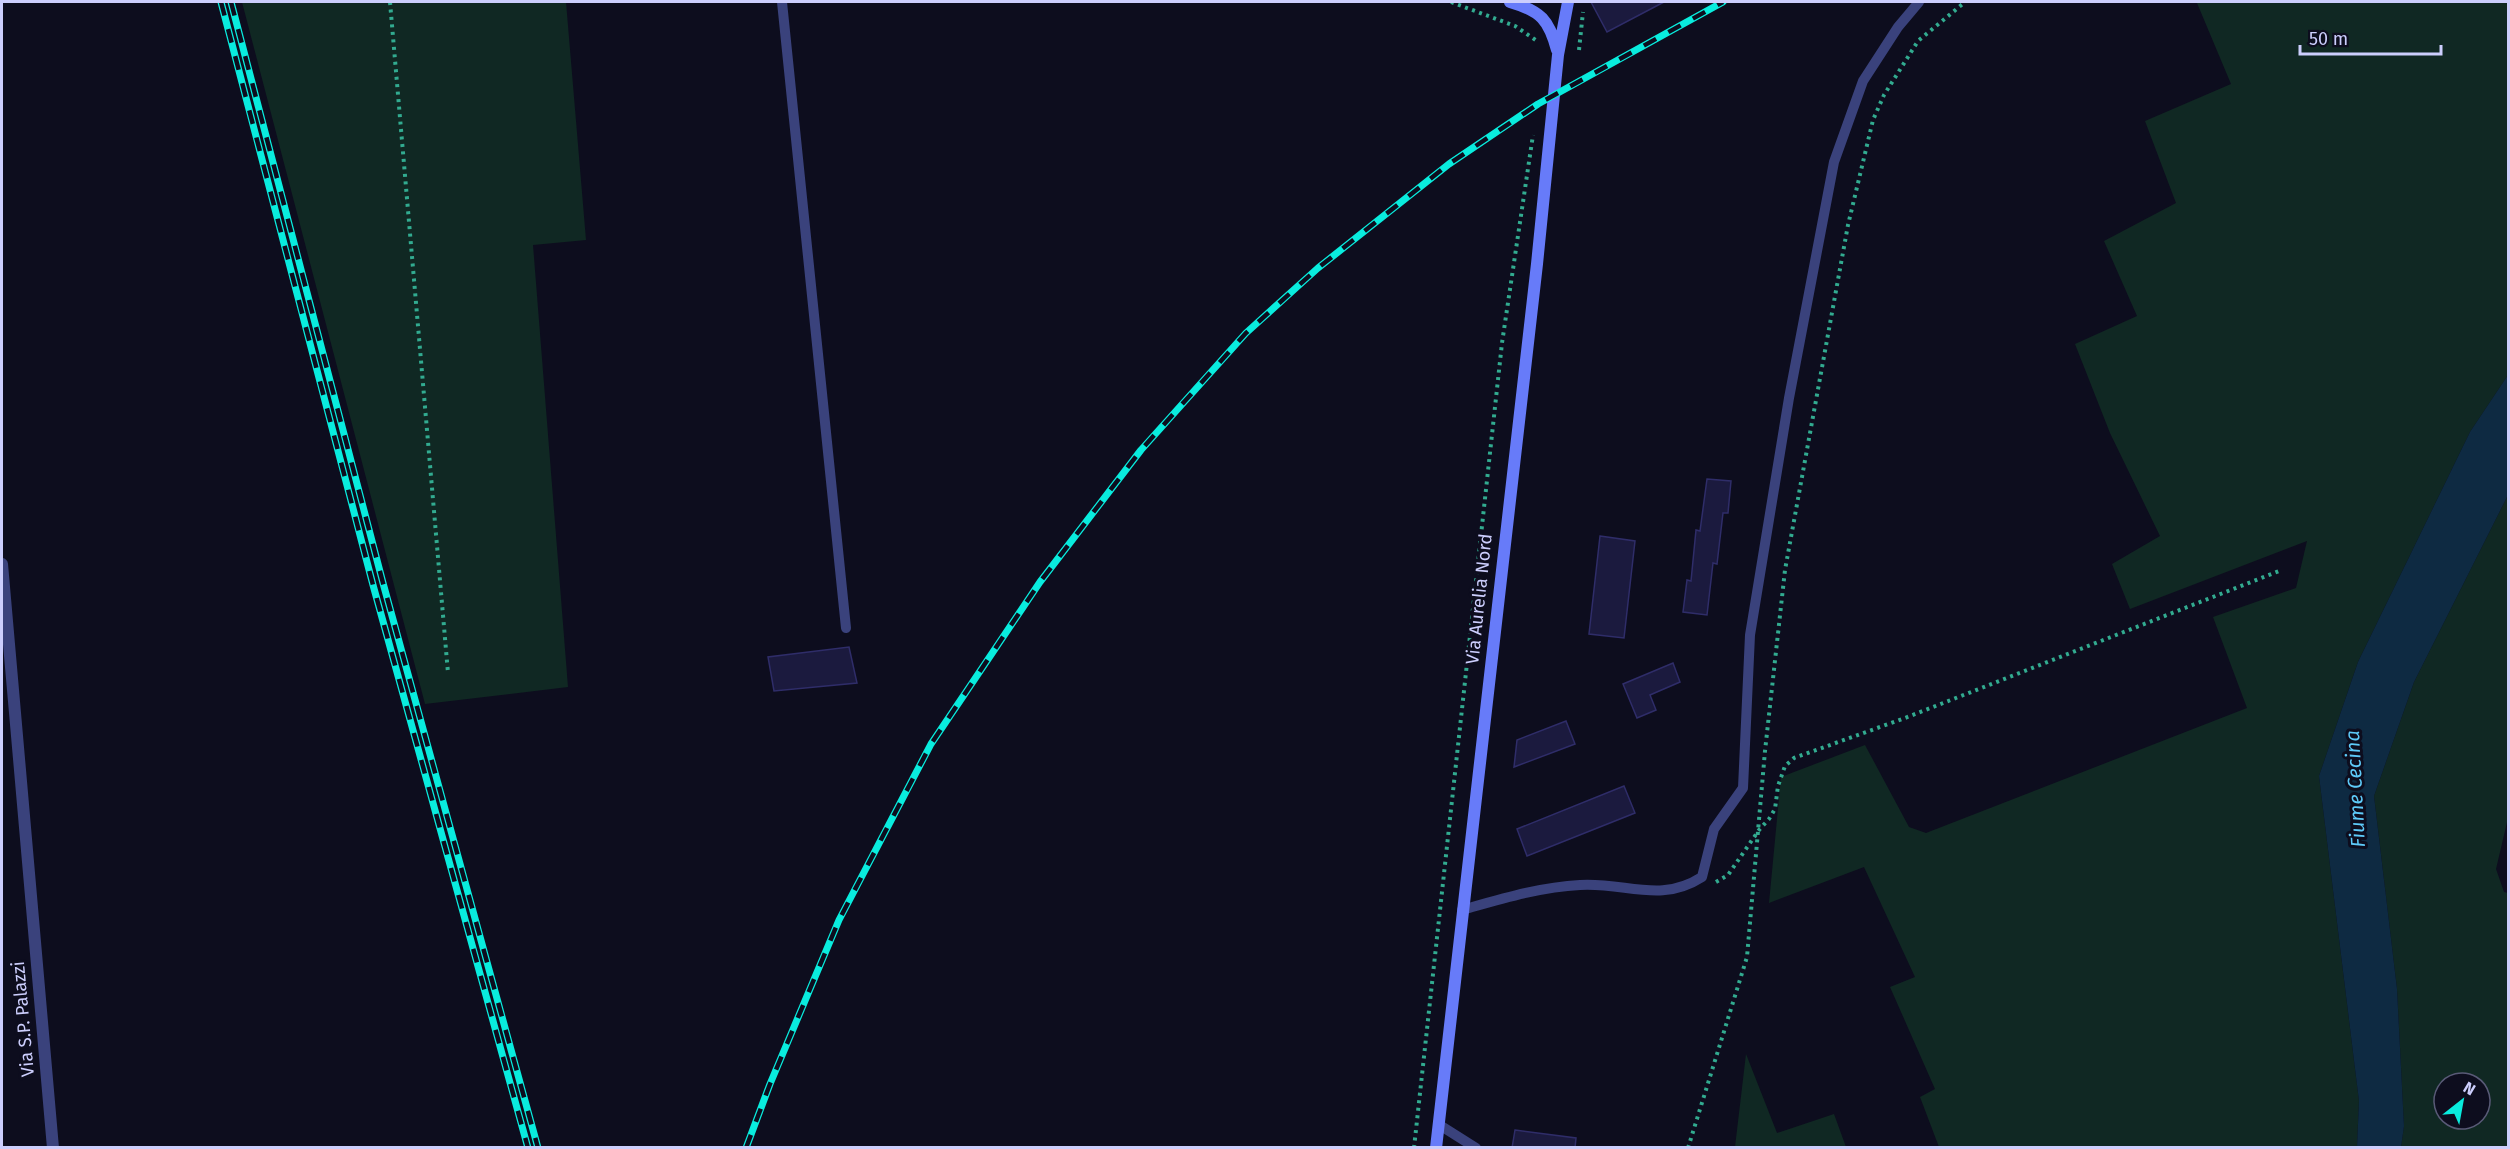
<svg xmlns="http://www.w3.org/2000/svg" width="2510" height="1149" font-family="'Fira Sans',sans-serif">
<rect width="100%" height="100%" fill="#0d0d1e"/>
<path fill="#102823" fill-rule="evenodd" d="M242 2H566L586 240 533 245 568 687 425 704Z
M2199 2H2508V375L2470 432 2358 662 2319 776 2359 1101 2357 1147H1939L1920 1097 1935 1089 1890 987 1915 977 1864 867 1769 903 1781 777 1865 745 1909 827 1926 833 2247 708 2213 617 2296 588 2307 541 2130 609 2112 564 2160 536 2110 433 2075 344 2137 316 2104 241 2176 203 2145 121 2231 84 2197 3Z
M2508 495V818L2496 869 2504 892 2508 893V1147H2401L2404 1126 2397 989 2374 796 2414 682ZM2444 1083H2480V1119H2444Z
M1746 1054 1777 1133 1834 1114 1846 1147H1735Z"/>
<path fill="#0e2a42" d="M2508 375V495L2414 682 2374 796 2397 989 2404 1126 2401 1147H2357L2359 1101 2319 776 2358 662 2470 432Z"/>
<path fill="#1b1a3e" stroke="#2f2d69" stroke-width="1.5" d="M1591 2H1664L1607 32Z
M1707 479 1731 481 1728 513H1723L1717 564 1713 563 1707 615 1683 612 1687 580 1691 581 1696 530 1700 531Z
M1600 536 1635 541 1624 638 1589 634Z
M849 647 857 683 774 691 768 657Z
M1673 663 1680 682 1650 695 1656 710 1637 718 1623 684Z
M1566 721 1575 744 1514 767 1517 740Z
M1624 786 1635 813 1527 856 1517 829Z
M1515 1130 1576 1138 1575 1148H1512Z"/>
<g fill="none" stroke-linecap="round" stroke-linejoin="round">
<path stroke="#32ab90" stroke-width="4" stroke-dasharray="3 4.5" stroke-linecap="butt" d="M390 2 448 673
M1451 2 1515 26 1537 41
M1579 50 1583 12
M1716 882 1728 875 1759 830 1769 819 1775 809 1778 786 1785 766 1794 758 1905 718 2279 571
M1414 1148 1502 343 1533 135
M1688 1148 1747 957 1765 751 1785 570 1848 225 1873 120 1884 95 1918 41 1965 2"/>
<path stroke="#3a427c" stroke-width="10" d="M782 2 846 628
M1462 910C1501 899 1540 887 1580 885 1626 882 1660 904 1702 877L1714 829 1743 788 1750 635 1789 398 1834 162 1863 81 1898 27 1919 2
M1438 1124 1476 1148"/>
<path stroke="#3a427c" stroke-width="12" d="M2 564 53 1148"/>
<path stroke="#677bf9" stroke-width="12" d="M1510 2C1541 11 1549 20 1557 50
M1436 1148 1537 264 1558 55 1568 2"/>
<g stroke="#09ecde" stroke-width="7">
<path id="rail" d="M221 2 373 585 528 1148
M231 2 383 583 538 1148
M746 1148 770 1084 839 920 931 744 1040 582 1141 450 1246 333 1318 268 1449 164 1538 104 1723 2"/>
</g>
<use href="#rail" stroke="#0d0d1e" stroke-width="4.5" stroke-dasharray="14" stroke-linecap="butt"/>
</g>
<g text-anchor="middle" stroke-width="6" stroke-linejoin="round" paint-order="stroke">
<g font-size="18" fill="#cccefd" stroke="#0d0d1e">
<text transform="translate(1479 599) rotate(-84)" y="6">Via Aurelia Nord</text>
<text transform="translate(23 1019) rotate(-95)" y="6">Via S.P. Palazzi</text>
</g>
<g font-size="20" font-style="italic" fill="#5ecaf9" stroke="#0d0d1e">
<text transform="translate(2355 789) rotate(-93)" y="7">Fiume Cecina</text>
</g>
</g>
<rect width="2510" height="1149" fill="none" stroke="#cccefd" stroke-width="6"/>
<g transform="translate(2462 1101) rotate(31)"><circle r="28" fill="#0d0d1e" stroke="#595a77" stroke-width="1.5"/>
<path d="M0-4.5L10 22L0 15L-10 22Z" fill="#09ecde"/>
<text y="-9" font-size="16" font-weight="bold" text-anchor="middle" fill="#cccefd">N</text>
</g>
<path d="M2300 45v9h141v-9" fill="none" stroke="#cccefd" stroke-width="3"/>
<text x="2309" y="45" font-size="18" fill="#cccefd" stroke="#0d0d1e" stroke-width="4.5" paint-order="stroke">50 m</text>
</svg>
